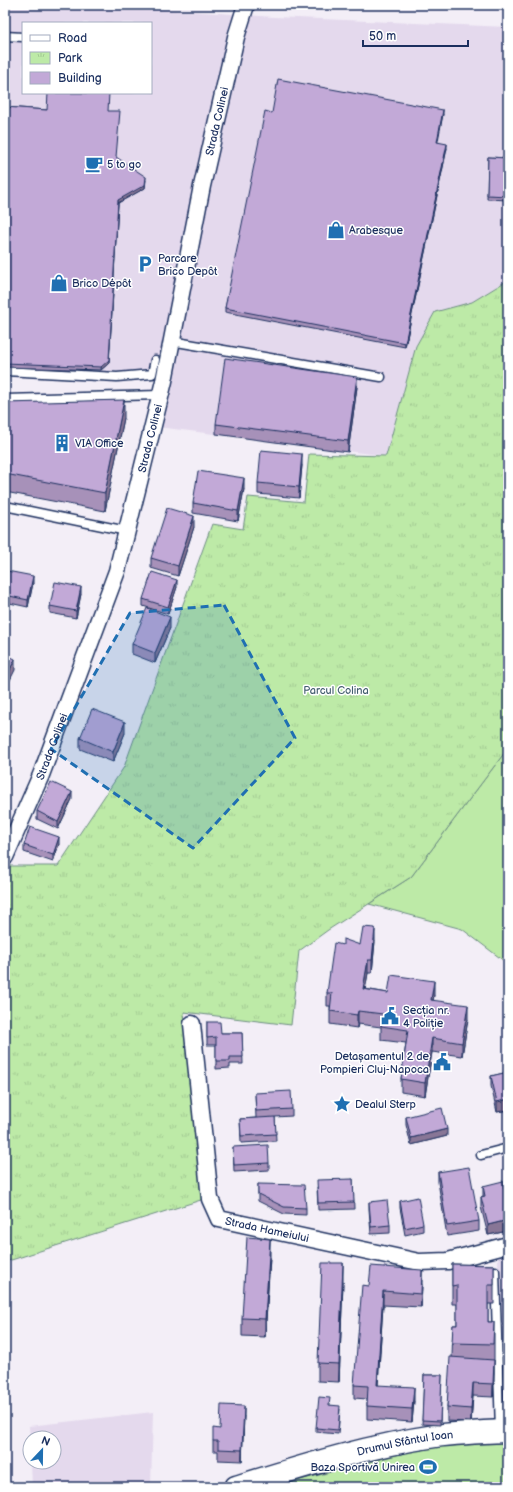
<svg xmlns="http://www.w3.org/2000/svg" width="513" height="1492" font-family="'Balsamiq Sans',sans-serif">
<defs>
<pattern id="park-tufts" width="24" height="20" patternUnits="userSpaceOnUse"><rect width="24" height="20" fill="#bdeaa7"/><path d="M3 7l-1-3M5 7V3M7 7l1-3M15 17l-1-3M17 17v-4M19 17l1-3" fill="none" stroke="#a2c992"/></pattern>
</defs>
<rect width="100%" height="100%" fill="#f3eef7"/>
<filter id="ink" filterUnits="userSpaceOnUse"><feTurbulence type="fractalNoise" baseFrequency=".025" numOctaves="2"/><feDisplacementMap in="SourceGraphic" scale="8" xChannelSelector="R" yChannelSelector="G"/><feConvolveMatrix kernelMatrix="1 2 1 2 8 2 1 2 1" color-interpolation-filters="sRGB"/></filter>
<g filter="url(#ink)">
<path fill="#e4d9ed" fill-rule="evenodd" d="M5 5H101L274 17 508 27V280L472 302 435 313 416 346 386 456 158 427 157 379H102L5 374ZM23 23H151V93H23Z
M508 1247V1431L500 1432 498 1251Z
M153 1412 151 1487H32L31 1462H54V1438H30V1442L29 1426Z"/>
<path fill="#bdeaa7" stroke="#6c8c82" d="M508 748V964L462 929 369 904 411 877Z
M508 1431V1487H273L423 1448Z"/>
<path fill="url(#park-tufts)" stroke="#6c8c82" d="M508 280V748L411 877 328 930 299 951 291 1025 184 1012 204 1199 5 1262V866H58L124 767 212 524 243 529 248 497 304 502 309 454 386 456 416 346 435 312 472 302Z"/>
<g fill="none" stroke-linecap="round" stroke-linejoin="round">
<g stroke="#1b2f5e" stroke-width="11">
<path id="lane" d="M5 36 23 37
M171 341 381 377
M5 371 117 377 152 374 155 360
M5 399 160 395
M5 506 127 531
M481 1155 508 1148
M495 1271 500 1431"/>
</g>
<g stroke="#1b2f5e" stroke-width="19">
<g id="street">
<path id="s1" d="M5 857 41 775 117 571 164 381 202 186 236 37 246 5"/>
<path id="s2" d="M192 1024 210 1199 219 1219 419 1262 448 1261 508 1245"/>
</g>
</g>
<g stroke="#1b2f5e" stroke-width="25">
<g id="secondary">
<path id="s3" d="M236 1487C301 1467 367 1446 435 1436 459 1433 484 1432 508 1431"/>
</g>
</g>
<use href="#lane" stroke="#fff" stroke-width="8"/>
<use href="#street" stroke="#fff" stroke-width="16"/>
<use href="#secondary" stroke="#fff" stroke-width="22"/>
</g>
<path fill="#a791b9" stroke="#1b2f5e" d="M5 107 47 110 108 111 116 158 146 180 145 188 118 203 109 363 101 370 5 367Z
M272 113 443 114 437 142 447 148 405 347 225 312V308Z
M488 157 508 158V200L487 199Z
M357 387 348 452 216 434V424Z
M5 403 124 418 105 511 5 492Z
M302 465 299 498 258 494V483Z
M244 489 238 521 193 513V503Z
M194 527 178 576 151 568V558Z
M5 580 33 583 28 607 5 602Z
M177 587 168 614 143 606V599Z
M81 594 76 618 50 613V606Z
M170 628 155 663 132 654V644Z
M125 733 113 762 80 749V738Z
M72 799 58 829 37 819V811Z
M59 844 53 862 24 852V845Z
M375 941 372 973H368L365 989 388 993 434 995 433 1000 468 1019 462 1056 432 1052 425 1096 401 1092V1079L406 1043 381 1040V1027L358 1024 357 1028 330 1024V1006H327V993L343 945H360Z
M207 1022 221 1033H242L243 1064H230V1068L216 1069V1045H207Z
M508 1072V1111V1110L497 1112 491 1086V1076Z
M255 1093 292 1109V1116L275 1117 276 1141 241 1143 240 1119 256 1118Z
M406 1117 447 1136 411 1145 406 1125Z
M233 1147 269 1163V1170L234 1172Z
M438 1172 479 1221V1231L447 1236 438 1182Z
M353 1179 354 1209 318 1210 317 1187Z
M258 1184 306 1208V1215L284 1214 258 1201Z
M483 1186 504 1189 508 1188V1231L488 1235 481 1207V1197L483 1196Z
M400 1201 423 1224V1231L405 1235 400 1208Z
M369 1202 390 1225V1233L371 1234 369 1209Z
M270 1257 265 1337 242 1336V1318Z
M452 1264 494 1265V1304H488V1322H494V1373L493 1397 473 1396 471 1422 447 1421V1407L452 1357 453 1325H457V1304H452Z
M343 1282 339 1382 318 1381V1363Z
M422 1284 421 1307 383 1305 378 1385 414 1401 412 1422 367 1419V1399L354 1398V1385L369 1286Z
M424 1375H442L440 1425 422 1424Z
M330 1405 340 1409 338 1434 316 1432V1428Z
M244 1416 242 1461 218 1460V1451H213V1441L220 1429Z"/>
<path fill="#887696" stroke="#1b2f5e" d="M443 110V114L437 146V142Z
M447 144V148L405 347V343Z
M146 177 145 188 118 203 109 363 101 370 118 200Z
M357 377V387L348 452V441Z
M124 400V418L105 511V493Z
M302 454V465L299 498V487Z
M244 478V489L238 521V511Z
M194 516V527L178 576V566Z
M33 576V583L28 607V600Z
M177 580V587L168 614V607Z
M81 587V594L76 618V611Z
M170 617V628L155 663V653Z
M15 659V670L5 690V680Z
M125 722V733L113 762V752Z
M72 792V799L58 829V822Z
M59 837V844L53 862V855Z
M375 928V941L372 973V960Z
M368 960V973L363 1002V989Z
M434 981V995L431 1013V1000Z
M468 1005V1019L462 1056V1043Z
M358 1011V1024L357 1028V1015Z
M432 1038V1052L425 1096V1083Z
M508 1099V1110L497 1112V1102Z
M447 1129V1136L411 1145V1138Z
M508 1220V1231L488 1235V1225Z
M270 1239V1257L265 1337V1319Z
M343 1263V1282L339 1382V1364Z
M422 1270V1284L421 1307V1294Z
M383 1291V1305L377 1398V1385Z
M494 1360V1373L493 1397V1384Z
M473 1383V1396L471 1422V1409Z
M414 1387V1401L412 1422V1409Z
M244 1406V1416L242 1461V1450Z"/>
<path fill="#c2a9d7" stroke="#1b2f5e" d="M278 79 443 110 437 142 447 144 405 343 225 308 265 111 272 113Z
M48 93H109L108 111H120L116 157 146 177 145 185 118 200 109 360 101 367 5 363V107L47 110Z
M488 157 508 158V196L487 195Z
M225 358 357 377 348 441 216 424Z
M124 400 105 493 5 474V403Z
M261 450 302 454 299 487 258 483Z
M198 471 244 478 238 511 193 503Z
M167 508 194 516 178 566 151 558Z
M7 571 33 576 28 600 5 595V580Z
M152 572 177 580 168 607 143 599Z
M55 582 81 587 76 611 50 606Z
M147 608 170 617 155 653 132 644Z
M5 654 15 659 5 680Z
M92 709 125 722 113 752 80 738Z
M51 782 72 792 58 822 37 811Z
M30 827 59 837 53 855 24 845Z
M363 927 375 928 372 960H368L363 989 388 993 391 975 434 981 431 1000 468 1005 462 1043 432 1038 425 1083 401 1079 408 1030 381 1026 383 1014 358 1011 357 1015 330 1011 332 993H327L334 943 343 945V939L360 945Z
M207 1022H220L221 1033H242L243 1057H230V1061H216V1037L207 1038Z
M508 1072V1101V1099L497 1102 491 1076Z
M291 1091 292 1109 256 1111 255 1093Z
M442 1108 447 1129 411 1138 406 1117Z
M275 1117 276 1134 241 1136 240 1119Z
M268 1145 269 1163 234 1165 233 1147Z
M469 1167 479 1221 447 1226 438 1172Z
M353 1179 354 1202 318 1203 317 1180Z
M503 1181 504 1189 508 1188V1220L488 1225 481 1197 485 1196 483 1186Z
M258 1184 304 1185 306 1208 284 1207 258 1194Z
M418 1197 423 1224 405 1228 400 1201Z
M387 1200 390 1225 371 1227 369 1202Z
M247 1237 270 1239 265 1319 242 1318Z
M322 1263H343L339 1364 318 1363Z
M452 1264 494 1265V1285H488V1322H494L493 1344 452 1343 453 1325H457V1285L452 1286Z
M371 1266 422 1270 421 1294 383 1291 377 1385 414 1387 412 1409 367 1406 368 1386 354 1385 362 1285 369 1286Z
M450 1357 494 1360 493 1384 473 1383 471 1409 447 1407Z
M424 1375H442L440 1421 422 1420Z
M319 1397 330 1398 329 1405 340 1406 338 1430 316 1428Z
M221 1405 244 1406 242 1450 218 1449V1441H213V1428L220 1429Z"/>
</g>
<path fill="#1f6fb2" fill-opacity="0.2" stroke="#1f6fb2" stroke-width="3" stroke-dasharray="8 5" stroke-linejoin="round" d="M224 605 295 738 193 848 51 749 130 613Z"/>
<defs>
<g id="cafe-bare" transform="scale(1.38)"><path d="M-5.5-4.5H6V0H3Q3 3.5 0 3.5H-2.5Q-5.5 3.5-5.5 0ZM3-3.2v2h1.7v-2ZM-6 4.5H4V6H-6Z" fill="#1f6fb2" stroke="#fff" stroke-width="2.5" paint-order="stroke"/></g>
<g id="shop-bare" transform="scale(1.38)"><path d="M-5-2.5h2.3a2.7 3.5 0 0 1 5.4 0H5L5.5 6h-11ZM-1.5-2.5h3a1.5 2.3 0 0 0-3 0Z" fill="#1f6fb2" stroke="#fff" stroke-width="2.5" paint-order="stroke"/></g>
<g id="parking-bare" transform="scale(1.38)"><path d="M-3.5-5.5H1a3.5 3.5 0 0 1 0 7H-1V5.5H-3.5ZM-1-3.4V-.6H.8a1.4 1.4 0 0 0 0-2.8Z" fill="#1f6fb2" stroke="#fff" stroke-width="2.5" paint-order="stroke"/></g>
<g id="building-bare" transform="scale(1.38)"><path d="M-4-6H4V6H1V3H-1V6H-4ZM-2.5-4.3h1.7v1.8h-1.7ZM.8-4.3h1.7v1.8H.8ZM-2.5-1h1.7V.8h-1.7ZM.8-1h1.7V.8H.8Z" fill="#1f6fb2" stroke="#fff" stroke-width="2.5" paint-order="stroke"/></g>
<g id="civic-bare" transform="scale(1.38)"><path d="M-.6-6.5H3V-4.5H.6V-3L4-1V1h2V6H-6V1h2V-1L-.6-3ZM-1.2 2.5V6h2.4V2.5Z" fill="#1f6fb2" stroke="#fff" stroke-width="2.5" paint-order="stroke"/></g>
<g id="sight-bare" transform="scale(1.38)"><path d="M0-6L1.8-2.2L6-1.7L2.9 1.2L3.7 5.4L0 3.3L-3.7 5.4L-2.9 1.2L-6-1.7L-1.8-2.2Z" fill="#1f6fb2" stroke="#fff" stroke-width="2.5" paint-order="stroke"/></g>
<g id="stadium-bare" transform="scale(1.38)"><path d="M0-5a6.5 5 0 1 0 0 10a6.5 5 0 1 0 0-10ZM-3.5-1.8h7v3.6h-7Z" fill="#1f6fb2" stroke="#fff" stroke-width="2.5" paint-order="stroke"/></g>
</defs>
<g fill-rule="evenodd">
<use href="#cafe-bare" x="94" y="164"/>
<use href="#shop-bare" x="336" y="230"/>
<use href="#parking-bare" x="145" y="264"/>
<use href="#shop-bare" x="59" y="283"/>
<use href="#building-bare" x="62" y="443"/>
<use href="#civic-bare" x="390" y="1016"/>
<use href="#civic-bare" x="442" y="1062"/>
<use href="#sight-bare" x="342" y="1104"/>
<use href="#stadium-bare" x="428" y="1467"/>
</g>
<g text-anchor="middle" stroke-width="3" stroke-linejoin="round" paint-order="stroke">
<g font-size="11" fill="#1b2f5e" stroke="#fff">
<text dy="4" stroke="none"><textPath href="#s1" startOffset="768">Strada Colinei</textPath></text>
<text dy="4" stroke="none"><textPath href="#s1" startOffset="444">Strada Colinei</textPath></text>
<text dy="4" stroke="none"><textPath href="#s1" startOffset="120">Strada Colinei</textPath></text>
<text dy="4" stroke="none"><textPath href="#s2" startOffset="247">Strada Hameiului</textPath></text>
<text dy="4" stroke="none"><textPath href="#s3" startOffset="175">Drumul Sfântul Ioan</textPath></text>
</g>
<g font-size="11" fill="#1b2f5e" stroke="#fff" text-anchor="start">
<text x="107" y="168">5 to go</text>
<text x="349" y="234">Arabesque</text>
<text x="158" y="262">Parcare<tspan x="158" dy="13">Brico Depôt</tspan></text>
<text x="72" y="287">Brico Dépôt</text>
<text x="75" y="447">VIA Office</text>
<text x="403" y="1014">Secția nr.<tspan x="403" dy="13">4 Poliție</tspan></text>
<text x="429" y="1060" text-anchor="end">Detașamentul 2 de<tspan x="429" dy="13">Pompieri Cluj-Napoca</tspan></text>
<text x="355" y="1108">Dealul Sterp</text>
<text x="415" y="1471" text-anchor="end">Baza Sportivă Unirea</text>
</g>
<g font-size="11" fill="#445e70" stroke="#fff">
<text x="336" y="694">Parcul Colina</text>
</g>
</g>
<rect width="513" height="1492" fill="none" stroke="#fff" stroke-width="20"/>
<rect x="10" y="10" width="493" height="1472" fill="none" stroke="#1b2f5e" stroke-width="1.5" filter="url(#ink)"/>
<rect x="22" y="22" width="130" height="72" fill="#ffffff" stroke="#a4acbf"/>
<rect x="30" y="35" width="20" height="6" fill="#ffffff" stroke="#a4acbf"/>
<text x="58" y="42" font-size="12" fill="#1b2f5e">Road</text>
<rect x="30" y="52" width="20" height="12" fill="url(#park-tufts)" stroke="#a4acbf"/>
<text x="58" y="62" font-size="12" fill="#1b2f5e">Park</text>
<rect x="30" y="72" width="20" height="12" fill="#c2a9d7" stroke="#a4acbf"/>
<text x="58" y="82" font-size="12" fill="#1b2f5e">Building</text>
<g transform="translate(42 1450) rotate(22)"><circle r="19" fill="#ffffff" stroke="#a4acbf"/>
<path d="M0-3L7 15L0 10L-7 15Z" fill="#1f6fb2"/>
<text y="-6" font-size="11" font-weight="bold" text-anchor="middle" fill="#1b2f5e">N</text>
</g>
<path d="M363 40v6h105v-6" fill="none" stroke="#1b2f5e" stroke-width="2"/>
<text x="369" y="40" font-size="12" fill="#1b2f5e" stroke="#ffffff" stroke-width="3" paint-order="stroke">50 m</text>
</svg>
